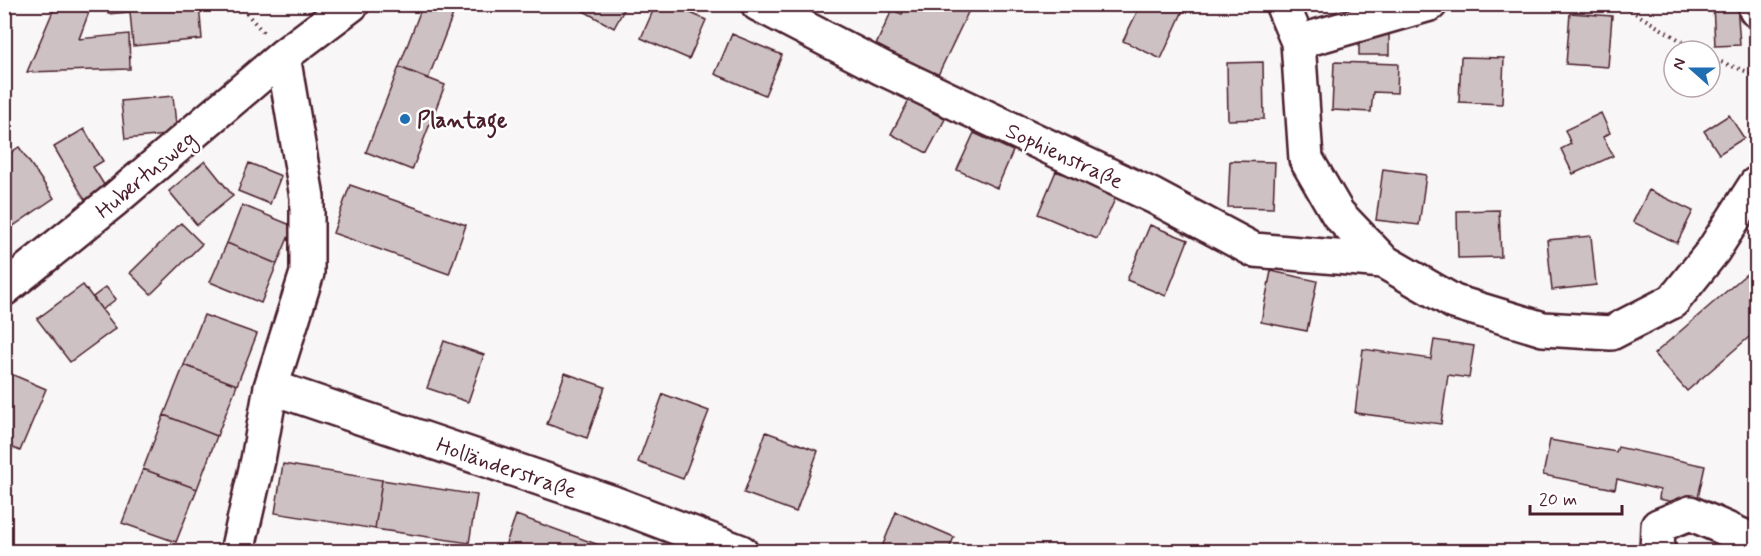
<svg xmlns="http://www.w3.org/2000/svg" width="1761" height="556" font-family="Mynerve,sans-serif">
<rect width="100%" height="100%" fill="#f8f6f7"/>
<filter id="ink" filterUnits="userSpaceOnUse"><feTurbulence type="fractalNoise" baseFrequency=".0167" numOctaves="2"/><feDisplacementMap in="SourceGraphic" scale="12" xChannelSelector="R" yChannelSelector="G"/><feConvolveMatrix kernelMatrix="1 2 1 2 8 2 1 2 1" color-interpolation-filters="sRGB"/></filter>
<g filter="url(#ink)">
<path fill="#cdc1c4" stroke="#4a1f2b" stroke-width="1.5" d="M56 4H69L89 12 79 39 129 34 130 69 27 72Z
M107 4H199L202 39 133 46 130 12 108 14Z
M423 4H445L455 9 428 79 399 67Z
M571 4H627L614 28Z
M656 4H671L706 20 689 59 641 38Z
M907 4H972L938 75 876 45 892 10 902 14Z
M1141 4H1186L1161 59 1123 41Z
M1713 4H1737L1740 45 1715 46Z
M1570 13 1612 16 1608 67 1566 64Z
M1359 33 1389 34V55H1359Z
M732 34 782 55 765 95 715 74Z
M1461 57 1504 58 1502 104 1459 102Z
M1263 62 1264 119 1228 120 1227 63Z
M1334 62 1398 64 1397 93 1373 92 1371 112 1332 110Z
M399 67 445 85 412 170 366 152Z
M173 96 177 134 125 139 121 101Z
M909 100 945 119 927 153 891 134Z
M1601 113 1610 133 1603 137 1613 156 1573 174 1561 149 1571 144 1565 130Z
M1729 115 1744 138 1719 154 1704 131Z
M84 129 103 161 93 167 106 188 85 200 54 147Z
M974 133 1013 151 997 188 957 170Z
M19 147 54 198 6 231 4 229V157Z
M205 161 233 196 197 225 169 191Z
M1230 161 1275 162 1273 208 1228 207Z
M249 163 281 176 270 204 238 191Z
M1383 169 1426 175 1419 225 1376 220Z
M1056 171 1116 197 1097 239 1038 214Z
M350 185 466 225 449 274 333 233Z
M1649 190 1693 211 1677 243 1633 222Z
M242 205 293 226 277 264 227 243Z
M1499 210 1501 257 1458 258 1457 211Z
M181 223 202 244 151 294 130 273Z
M1150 225 1188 240 1166 296 1127 280Z
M1591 236 1596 285 1552 290 1547 240Z
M227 243 277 264 261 303 210 282Z
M1751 270 1756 276V331L1687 391 1654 354Z
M1271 271 1317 281 1307 331 1261 322Z
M83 285 116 328 70 362 37 319Z
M106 287 116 299 102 310 93 297Z
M204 315 257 334 237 385 184 365Z
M1434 340 1474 346 1469 378 1448 375 1441 424 1355 413 1363 349 1431 359Z
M444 341 484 355 468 402 427 388Z
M184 365 237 385 217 436 164 415Z
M4 371 46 389 20 451 4 444Z
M565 373 605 387 587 438 547 424Z
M663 394 709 411 683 479 638 462Z
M164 415 217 436 197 489 143 469Z
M766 432 818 451 796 512 744 493Z
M1550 440 1616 452 1618 447 1705 466 1696 507 1659 499 1660 490 1617 479 1615 489 1543 475Z
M283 464 382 480 375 529 275 513Z
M143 469 197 489 176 542 122 523Z
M382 480 477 495 469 543 375 529Z
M896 512 954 537 948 552H880Z
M516 515 613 550V552H503Z"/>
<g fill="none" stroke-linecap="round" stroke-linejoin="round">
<g stroke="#4a1f2b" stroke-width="38">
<path id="minor" d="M758 4 882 68 1153 196 1254 250 1383 261
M1282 4 1298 42 1306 159 1338 214 1383 261 1454 302 1543 329 1611 333 1673 301 1713 251 1756 184
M1756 4V10
M1298 42 1430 4
M4 289 113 201 283 56 352 4
M271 387 613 503 741 552
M237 552 258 460 271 387 307 273V197L283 56
M1657 552 1658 526 1690 513 1756 542"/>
</g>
<path stroke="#4a1f2b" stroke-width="4" stroke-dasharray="1.5 4.5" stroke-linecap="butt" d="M238 4 264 33
M1620 4 1698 51
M1710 58 1756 75"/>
<use href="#minor" stroke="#fff" stroke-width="33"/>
</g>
</g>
<circle fill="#1f6fb2" stroke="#fff" stroke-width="2" cx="405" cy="119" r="6"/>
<g text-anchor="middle" stroke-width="5" stroke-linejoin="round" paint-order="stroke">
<g font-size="22" font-weight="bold" fill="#4a1f2b" stroke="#fff" text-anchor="start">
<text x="417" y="127">Plantage</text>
</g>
<g font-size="22" fill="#4a1f2b" stroke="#fff">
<text transform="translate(1065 155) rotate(25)" y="8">Sophienstraße</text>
<text transform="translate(145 174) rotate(-40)" y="8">Hubertusweg</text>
<text transform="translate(507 467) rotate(19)" y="8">Holländerstraße</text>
</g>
</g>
<rect width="1761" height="556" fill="none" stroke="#fff" stroke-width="24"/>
<rect x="12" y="12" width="1737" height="532" fill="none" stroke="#4a1f2b" stroke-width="2" filter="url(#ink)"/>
<g transform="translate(1692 69) rotate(291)"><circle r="28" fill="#ffffff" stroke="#b7a5aa" stroke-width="1.5"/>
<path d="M0-4.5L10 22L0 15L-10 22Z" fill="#1f6fb2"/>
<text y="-9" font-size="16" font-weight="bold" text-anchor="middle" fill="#4a1f2b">N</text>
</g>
<path d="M1530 505v9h92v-9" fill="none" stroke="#4a1f2b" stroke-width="3"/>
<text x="1539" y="505" font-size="18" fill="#4a1f2b" stroke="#ffffff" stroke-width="4.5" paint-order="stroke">20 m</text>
</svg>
